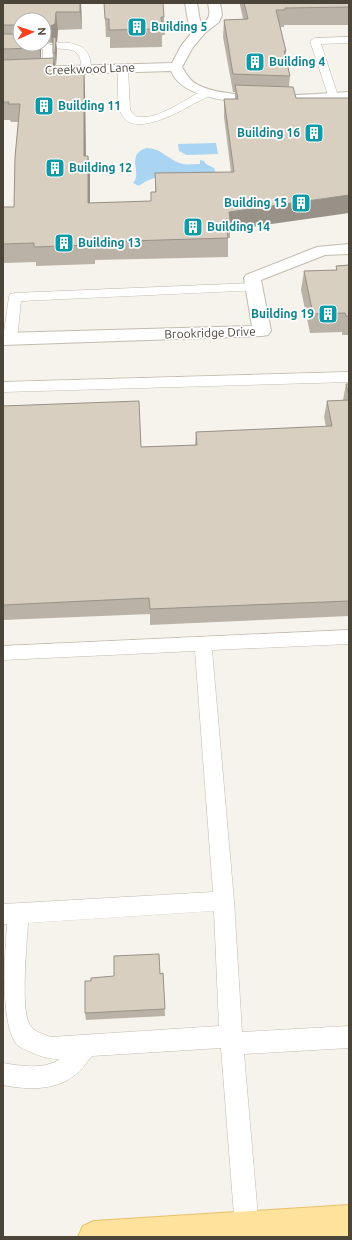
<svg xmlns="http://www.w3.org/2000/svg" width="352" height="1240" font-family="Ubuntu,sans-serif">
<rect width="100%" height="100%" fill="#f6f3ec"/>
<path fill="#a9d4f2" d="M216 143 218 154 187 155 179 151 178 144Z
M146 148C162 148 169 161 183 164 188 165 195 164 200 164V160L204 161 206 164 214 168 216 173C194 174 156 171 139 186L133 183C143 173 125 155 146 148Z"/>
<g fill="none" stroke-linecap="round" stroke-linejoin="round">
<g stroke="#c2bbae" stroke-width="1">
<path id="lane" d="M349 37V43L321 44 338 96 337 98H329L310 41 315 38Z
M44 43 52 45C60 40 80 43 86 51 90 56 91 62 91 69L90 71H82C80 66 82 61 79 56 74 46 60 51 53 47L52 70 47 73 42 70 43 49 3 50V44Z
M123 65 128 68 130 110C133 114 135 117 140 117 159 119 186 99 202 91L206 90 211 93C207 98 199 101 193 104 178 113 129 140 120 111 117 104 118 77 118 68Z
M254 283 259 284 260 287 259 290 21 301 17 339 15 342 10 343 5 342 3 339 9 297 10 294 15 293Z
M349 372V382L3 392V382Z
M349 630V644L212 650 234 901 242 1032 349 1026V1048L244 1054 259 1228 256 1237H239L235 1228 221 1048 92 1056C86 1063 82 1070 75 1075 55 1091 27 1090 3 1085V1063C21 1066 44 1070 60 1059 50 1059 42 1057 33 1053 26 1050 19 1048 15 1042 0 1018 5 953 7 924H3V904L213 892 195 651 3 660V646ZM214 911 219 1026 51 1037C43 1034 34 1032 30 1025 20 1011 27 942 28 923Z"/>
</g>
<g stroke="#c2bbae" stroke-width="2">
<path id="street" d="M185 3H197L200 21 202 24C211 18 210 13 208 3H220L222 15 219 22 205 33 193 47 182 67C187 75 190 81 198 85 232 102 311 94 349 92V100C310 102 188 115 171 71L3 76V68L172 63 181 46 194 30 188 21Z
M349 244V254L325 255 261 280 271 331 268 335 262 336 3 345V333L252 326 244 278 246 275 317 247Z"/>
</g>
<g stroke="#e6c16a" stroke-width="2">
<path id="primary" d="M349 1205V1237H78L83 1226 94 1221Z"/>
</g>
<use href="#lane" fill="#fff" fill-rule="evenodd"/>
<use href="#street" fill="#fff" fill-rule="evenodd"/>
<use href="#primary" fill="#ffe39c" fill-rule="evenodd"/>
</g>
<path fill="#bab2a6" fill-rule="evenodd" d="M3 3H81L82 29 58 30 57 42H56L57 50 56 65H55V71L59 73 84 72 85 90 86 156H88L90 174V203L151 201V192H155V173L231 172 224 117V99H235V92H233L223 37 224 20 243 19 240 5V3H349V25H284V27H280L286 51V58L290 76 289 86 230 230V238H228V257L95 260V264L36 266V262L4 263 3 259V213L14 207 18 122H11L10 120H3ZM20 20H44V42L52 43H53V58L41 59V44H20Z
M164 17 165 35H162V47L110 48V37H106L105 19Z
M349 265V335H342V332L310 333 301 290 304 271 336 270V266Z
M346 384H349V616L150 625V614L3 620V406L141 447 195 445 196 432 326 427 324 417 327 401 343 400Z
M163 973 165 1016 86 1020 85 1013 160 974Z"/>
<path fill="#979187" d="M80 3H81L82 29 80 12Z
M56 12 58 30 57 42H56L57 50 56 65 55 53V42L52 43 50 26Z
M39 44H41V65Z
M54 58 56 76 53 71Z
M84 72 85 90 86 174 84 156Z
M88 156 90 174V222L88 203Z
M349 195V213L230 230V220L229 212Z"/>
<path fill="#d8cfc1" stroke="#979187" d="M3 3H80V12H56L55 24 50 26 44 25V20H20V25H3Z
M104 3H163L164 17H161L162 29 109 30V19H105Z
M244 3H349V7L285 8V10H276L286 51H284L290 76 233 74 224 20 248 19Z
M3 34H20V44H39V48L3 49Z
M53 37 56 38 55 53H53Z
M54 58 53 71H59V73L84 72V156H88V203L151 201V192H156L155 173 234 172 224 99H238L235 85 293 87 296 98H349V195L229 212 230 220 226 219 228 238 94 242V245L34 247V243L3 244V207H14L15 157 20 104H8L9 102H3V60Z
M349 265V316H346L345 313 313 314 304 271 337 270 336 266Z
M346 384H349V396Z
M349 400V601L150 609 149 598 3 605V406L139 401 141 447 197 445 196 432 332 426 327 401Z
M159 954 160 974 163 973 165 1009 85 1013V981H91V978L114 976V956Z"/>
<defs>
<g id="building-square" transform="scale(1)"><rect x="-9" y="-9" width="18" height="18" rx="4" fill="#0f9aa8" stroke="#fff"/><path d="M-4-6H4V6H1V3H-1V6H-4ZM-2.5-4.3h1.7v1.8h-1.7ZM.8-4.3h1.7v1.8H.8ZM-2.5-1h1.7V.8h-1.7ZM.8-1h1.7V.8H.8Z" fill="#fff"/></g>
</defs>
<g fill-rule="evenodd">
<use href="#building-square" x="137" y="27"/>
<use href="#building-square" x="255" y="62"/>
<use href="#building-square" x="44" y="106"/>
<use href="#building-square" x="314" y="133"/>
<use href="#building-square" x="55" y="168"/>
<use href="#building-square" x="301" y="203"/>
<use href="#building-square" x="193" y="227"/>
<use href="#building-square" x="64" y="243"/>
<use href="#building-square" x="328" y="314"/>
</g>
<g text-anchor="middle" stroke-width="3.5" stroke-linejoin="round" paint-order="stroke">
<g font-size="12" font-weight="bold" fill="#0d838f" stroke="#fff" text-anchor="start">
<text x="151" y="31">Building 5</text>
<text x="269" y="66">Building 4</text>
<text x="58" y="110">Building 11</text>
<text x="300" y="137" text-anchor="end">Building 16</text>
<text x="69" y="172">Building 12</text>
<text x="287" y="207" text-anchor="end">Building 15</text>
<text x="207" y="231">Building 14</text>
<text x="78" y="247">Building 13</text>
<text x="314" y="318" text-anchor="end">Building 19</text>
</g>
<g font-size="12" fill="#4b4439" stroke="#fff">
<text transform="translate(90 69) rotate(-2)" y="4">Creekwood Lane</text>
<text transform="translate(210 333) rotate(-2)" y="4">Brookridge Drive</text>
</g>
</g>
<rect width="352" height="1240" fill="none" stroke="#4b4439" stroke-width="8"/>
<g transform="translate(32 32) rotate(87)"><circle r="19" fill="#ffffff" stroke="#b7b4b0"/>
<path d="M0-3L7 15L0 10L-7 15Z" fill="#fc3f1d"/>
<text y="-6" font-size="11" font-weight="bold" text-anchor="middle" fill="#4b4439">N</text>
</g>
</svg>
